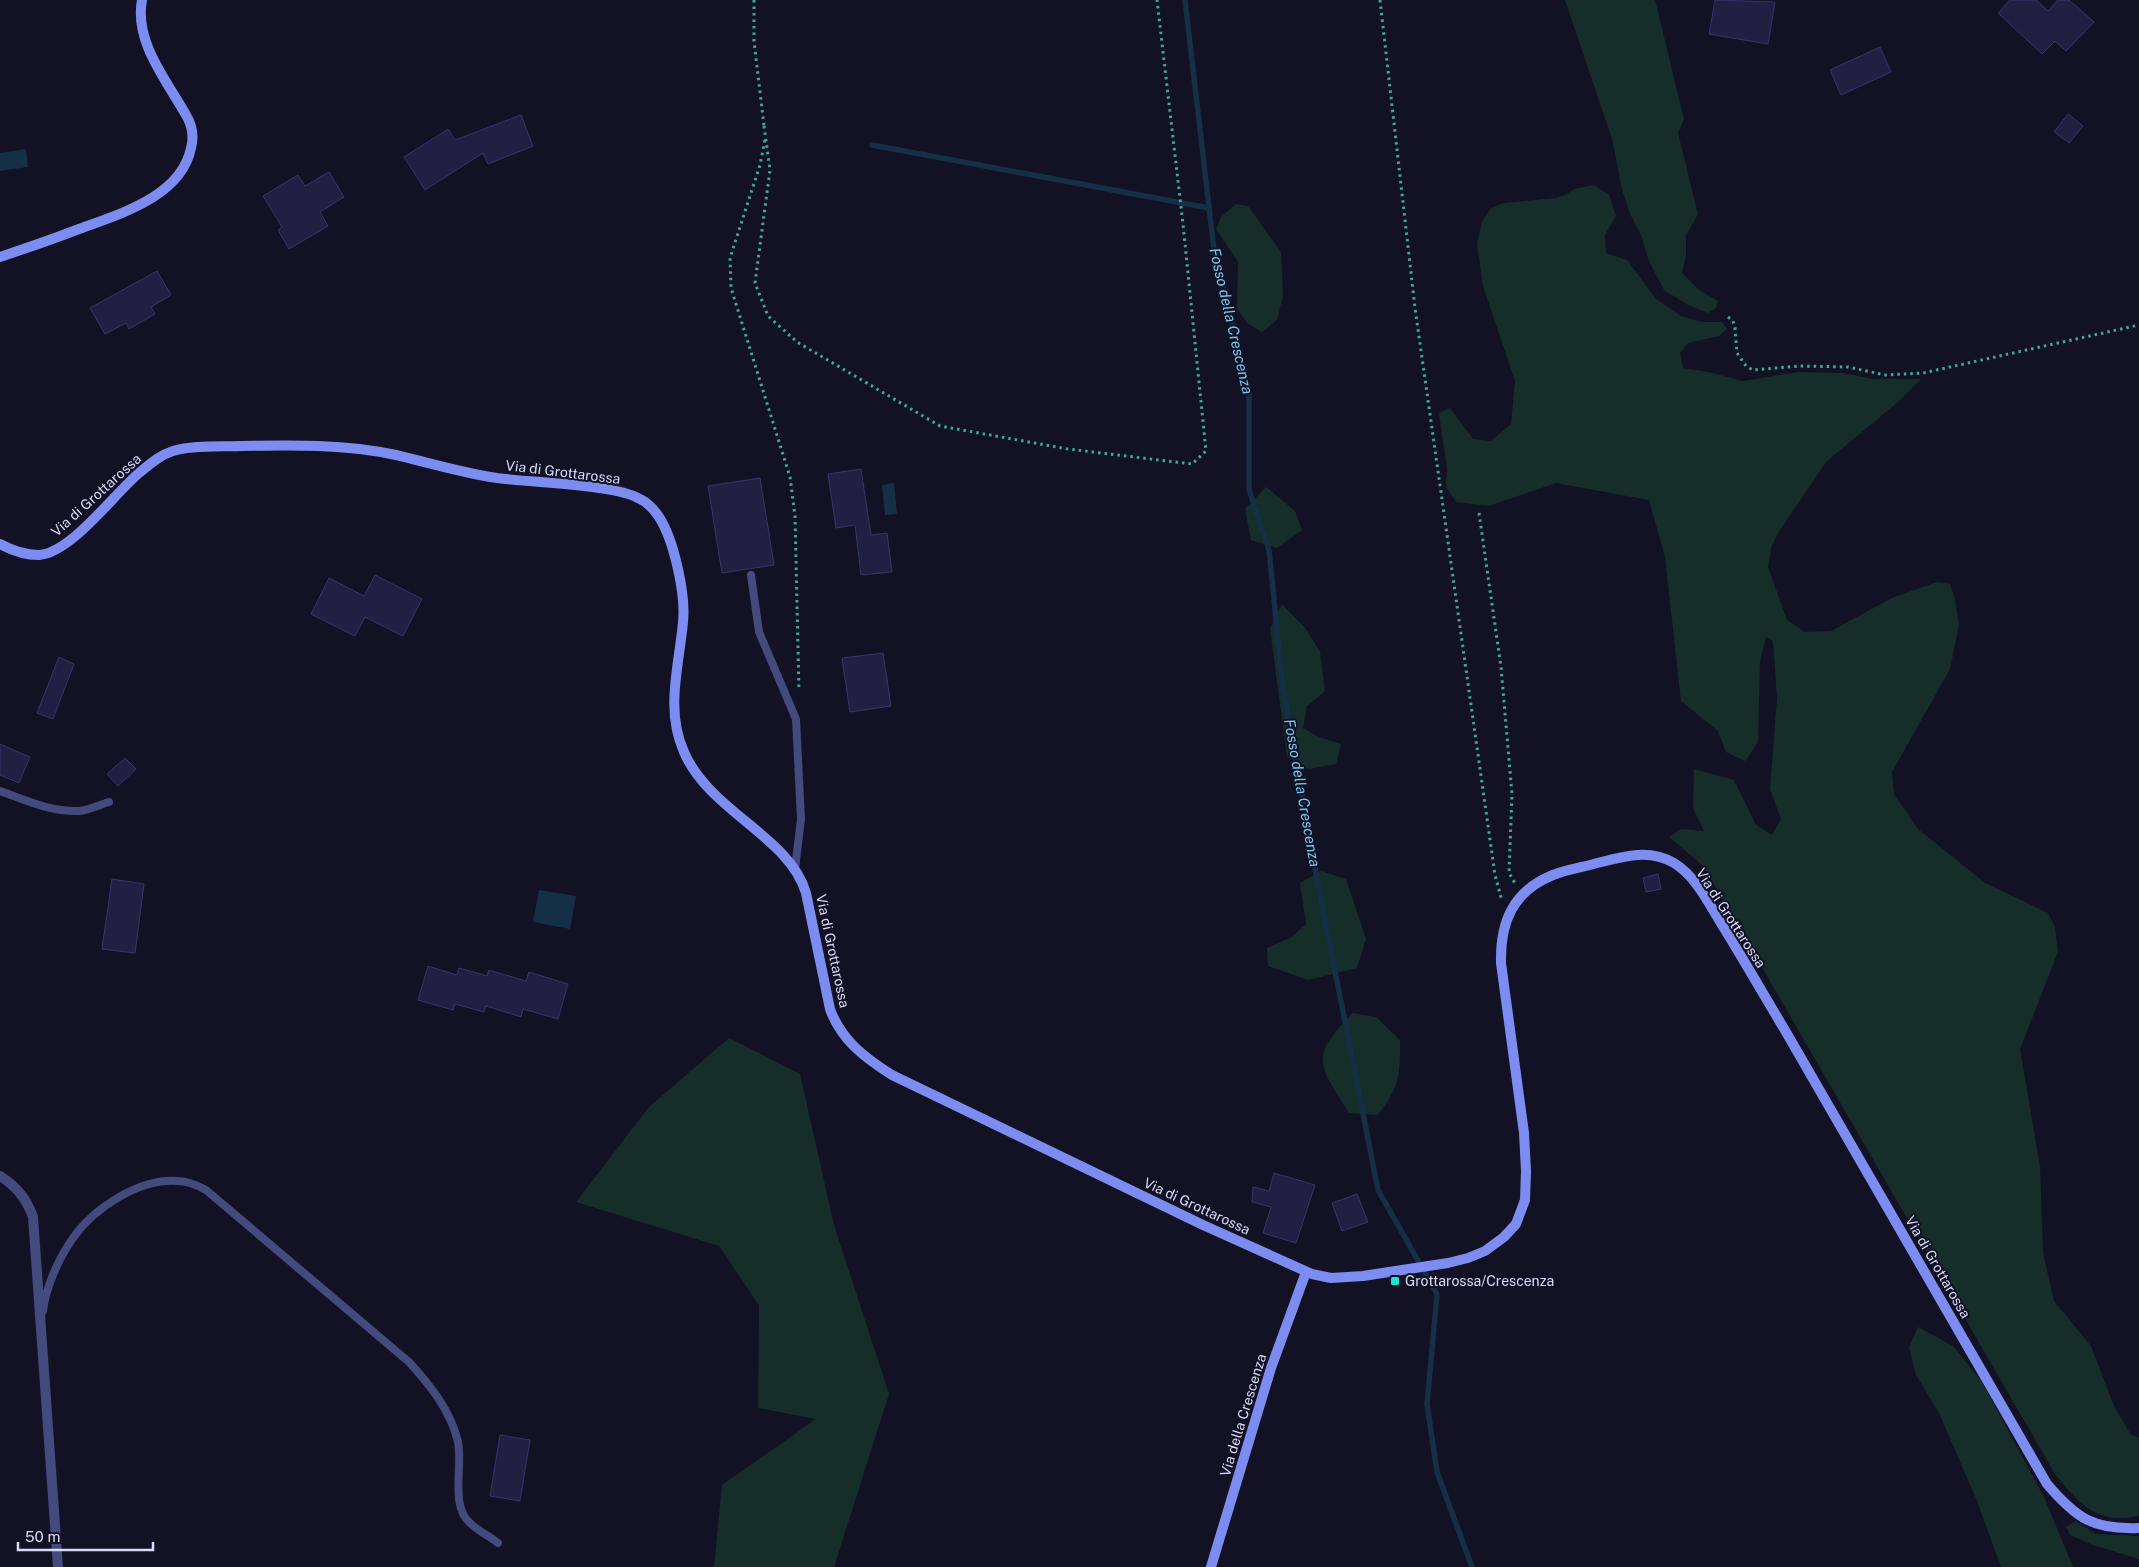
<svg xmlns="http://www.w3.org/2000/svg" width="2139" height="1567" font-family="'Public Sans',sans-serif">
<rect width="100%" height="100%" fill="#121224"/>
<path fill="#162e29" d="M1565 0H1655L1684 119 1678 133 1698 214 1686 235V256L1682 273 1699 290 1718 301 1716 308 1708 313 1688 305 1664 290 1649 261 1641 235 1630 214 1621 186 1613 142Z
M1594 185 1609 195 1616 216 1605 235 1606 253 1627 260 1656 299 1681 316 1702 322H1722L1727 329 1719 336 1688 343 1680 353 1683 368 1708 372 1743 381 1798 372 1843 373 1872 379H1921L1898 402 1826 462 1778 533 1771 548 1768 567 1787 620 1805 632 1831 631 1892 598 1937 582 1950 584 1955 599 1959 625 1950 669 1892 772 1894 794 1918 829 1985 883 2048 913 2055 927 2058 952 2020 1049 2040 1167 2043 1253 2054 1301 2091 1346 2114 1406 2131 1435 2139 1438V1516C2096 1525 2080 1504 2055 1474L1712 881 1701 864 1669 837 1681 829 1704 831 1693 808 1694 769 1734 780 1756 825 1772 835 1781 819 1770 789 1777 698 1773 641 1766 637 1760 661 1758 742 1745 761 1726 752 1718 731 1681 701 1665 557 1649 500 1556 483 1489 506 1456 502 1446 487 1447 469 1439 413 1450 408 1473 439 1491 441 1511 424 1515 381 1483 286 1477 243 1482 222 1491 208 1504 203 1557 198 1567 194 1574 189Z
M1236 204 1248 206 1281 252 1283 295 1277 320 1262 332 1248 324 1237 309 1238 262 1216 229 1221 217Z
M1266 487 1295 511 1302 530 1277 548 1251 540 1245 509Z
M1282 604 1306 629 1320 652 1325 691 1307 706 1303 728 1319 737 1341 744 1336 764 1309 769 1287 757 1270 629Z
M1321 871 1346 879 1366 939 1357 968 1308 980 1268 966 1267 948 1292 937 1306 924 1300 883Z
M1353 1013 1376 1017 1400 1040C1400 1076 1400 1086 1378 1115L1349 1113C1319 1064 1308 1058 1353 1013Z
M729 1038 800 1074 834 1225 889 1394 834 1567H714L722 1485 816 1419 758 1408 759 1305 719 1246 576 1202 649 1107Z
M1918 1327 1953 1346 1982 1382 2044 1497 2073 1567H2001L1977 1501 1939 1413 1916 1375 1909 1347Z
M2076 1521 2096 1534 2139 1536V1559L2093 1545 2070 1535 2066 1527Z"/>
<path fill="#142f46" d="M26 149 28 167 0 171V153Z
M894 483 897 514 885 515 882 485Z
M539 890 576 896 570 929 533 922Z"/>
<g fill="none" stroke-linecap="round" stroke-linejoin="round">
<path stroke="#142f46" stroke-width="5.5" d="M1185 0 1214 250 1249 393V490L1269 550 1283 688 1317 879 1378 1190 1437 1294 1427 1404 1437 1472 1472 1567
M872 145 1209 208"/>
</g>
<path fill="#212043" stroke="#36356c" d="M1715 0 1775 2 1768 44 1709 34Z
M2010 0H2036L2048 11 2058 0H2069L2094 22 2066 51 2055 41 2042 54 1998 13Z
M1880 47 1891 72 1841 95 1830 70Z
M2068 114 2083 126 2069 143 2054 132Z
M521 115 533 146 488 164 483 153 425 190 404 157 448 129 455 140Z
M329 172 344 197 320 212 328 226 289 249 278 230 282 227 263 196 298 175 305 186Z
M157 271 171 295 151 307 155 314 129 329 126 323 105 334 90 308Z
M861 469 871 535 887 533 892 572 861 575 855 525 836 528 828 474Z
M760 478 774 565 722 573 708 486Z
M375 575 422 599 403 636 365 617 355 636 311 614 329 578 364 596Z
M883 653 891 706 850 712 842 658Z
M59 657 74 664 53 719 37 713Z
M0 744 30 757 19 783 0 775Z
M125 758 136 769 118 786 107 774Z
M1658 874 1661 889 1646 892 1643 878Z
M112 879 144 884 135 953 102 949Z
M428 966 457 975 459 968 487 976 489 970 526 981 529 972 568 984 558 1019 523 1009 521 1017 486 1006 484 1012 455 1004 453 1010 418 1000Z
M1274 1173 1315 1185 1296 1243 1263 1233 1271 1207 1252 1202 1253 1187 1269 1191Z
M1357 1194 1368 1222 1342 1231 1332 1203Z
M500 1435 530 1440 520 1501 490 1496Z"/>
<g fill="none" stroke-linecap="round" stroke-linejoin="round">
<path stroke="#3eaa92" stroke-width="3" stroke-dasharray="2.5 4" stroke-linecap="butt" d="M754 0V41L764 126
M1380 0 1415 308 1495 875 1502 901
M764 126 770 170 755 283 768 316 797 342 940 426 1068 449 1192 464 1206 451 1183 224 1157 0
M765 140 760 165 730 258 731 288 790 477 795 516 799 691
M1728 317 1733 321 1735 328 1737 353 1746 366 1753 370 1799 366 1848 367 1885 375 1923 373 2139 325
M1479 513 1501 667 1512 794 1509 873 1516 885"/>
<path stroke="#424a7e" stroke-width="8" d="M751 575 759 632 796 719 801 819 795 869
M0 791C25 800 51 812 79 811 89 810 99 805 109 802
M43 1311C46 1286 59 1258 73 1238 94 1208 140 1178 177 1181 188 1181 197 1185 206 1190L409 1362C430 1385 451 1411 458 1442 463 1466 450 1506 470 1523 478 1531 489 1536 498 1543"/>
<path stroke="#424a7e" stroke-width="10" d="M0 1176C17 1187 26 1198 33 1217L58 1567"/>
<path stroke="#7c8cf0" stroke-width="10" d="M0 257C27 248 53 239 79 229 119 214 181 197 191 148 194 137 192 125 186 115 167 81 134 42 142 0
M0 544C11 550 26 555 39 555 71 553 114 494 139 473 150 464 160 455 173 451 194 445 219 447 241 446 293 445 345 444 396 455 430 463 462 473 497 478 531 482 565 483 599 488 612 490 627 492 638 498 647 502 654 509 659 517 674 540 686 595 683 622 679 667 665 709 684 752 709 811 790 837 806 893L830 1009C841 1040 865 1058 892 1075L1203 1225 1312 1274 1331 1278 1363 1276 1448 1263 1468 1258 1485 1251 1504 1237 1516 1224 1525 1200 1526 1171 1524 1133 1501 963C1500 922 1513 891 1553 875 1565 870 1578 868 1590 865 1618 858 1647 847 1674 863 1697 877 1710 906 1724 928 1745 962 1765 997 1786 1032 1873 1182 1960 1333 2047 1484 2076 1518 2093 1530 2139 1528
M1211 1567 1271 1368 1306 1272"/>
</g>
<rect fill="#1ce4d6" stroke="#121224" stroke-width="2" x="1390" y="1276" width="10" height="10" rx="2.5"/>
<g text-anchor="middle" stroke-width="4" stroke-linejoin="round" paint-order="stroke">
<g font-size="14" fill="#dadbfb" stroke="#121224">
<text transform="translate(563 472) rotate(7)" y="5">Via di Grottarossa</text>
<text transform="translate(96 495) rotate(-42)" y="5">Via di Grottarossa</text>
<text transform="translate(1731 918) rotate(57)" y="5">Via di Grottarossa</text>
<text transform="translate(833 951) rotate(78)" y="5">Via di Grottarossa</text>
<text transform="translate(1197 1206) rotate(25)" y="5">Via di Grottarossa</text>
<text transform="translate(1938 1267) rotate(60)" y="5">Via di Grottarossa</text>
<text transform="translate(1243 1415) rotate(-73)" y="5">Via della Crescenza</text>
</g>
<g font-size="14" fill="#dadbfb" stroke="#121224" text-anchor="start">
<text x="1405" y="1286">Grottarossa/Crescenza</text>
</g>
<g font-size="15" font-style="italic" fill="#74caef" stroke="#121224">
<text transform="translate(1231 321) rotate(77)" y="5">Fosso della Crescenza</text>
<text transform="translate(1302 793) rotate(80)" y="5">Fosso della Crescenza</text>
</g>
</g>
<path d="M18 1542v8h135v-8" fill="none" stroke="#dadbfb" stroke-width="2.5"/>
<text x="25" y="1542" font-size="15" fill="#dadbfb" stroke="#121224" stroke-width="4" paint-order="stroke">50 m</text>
</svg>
